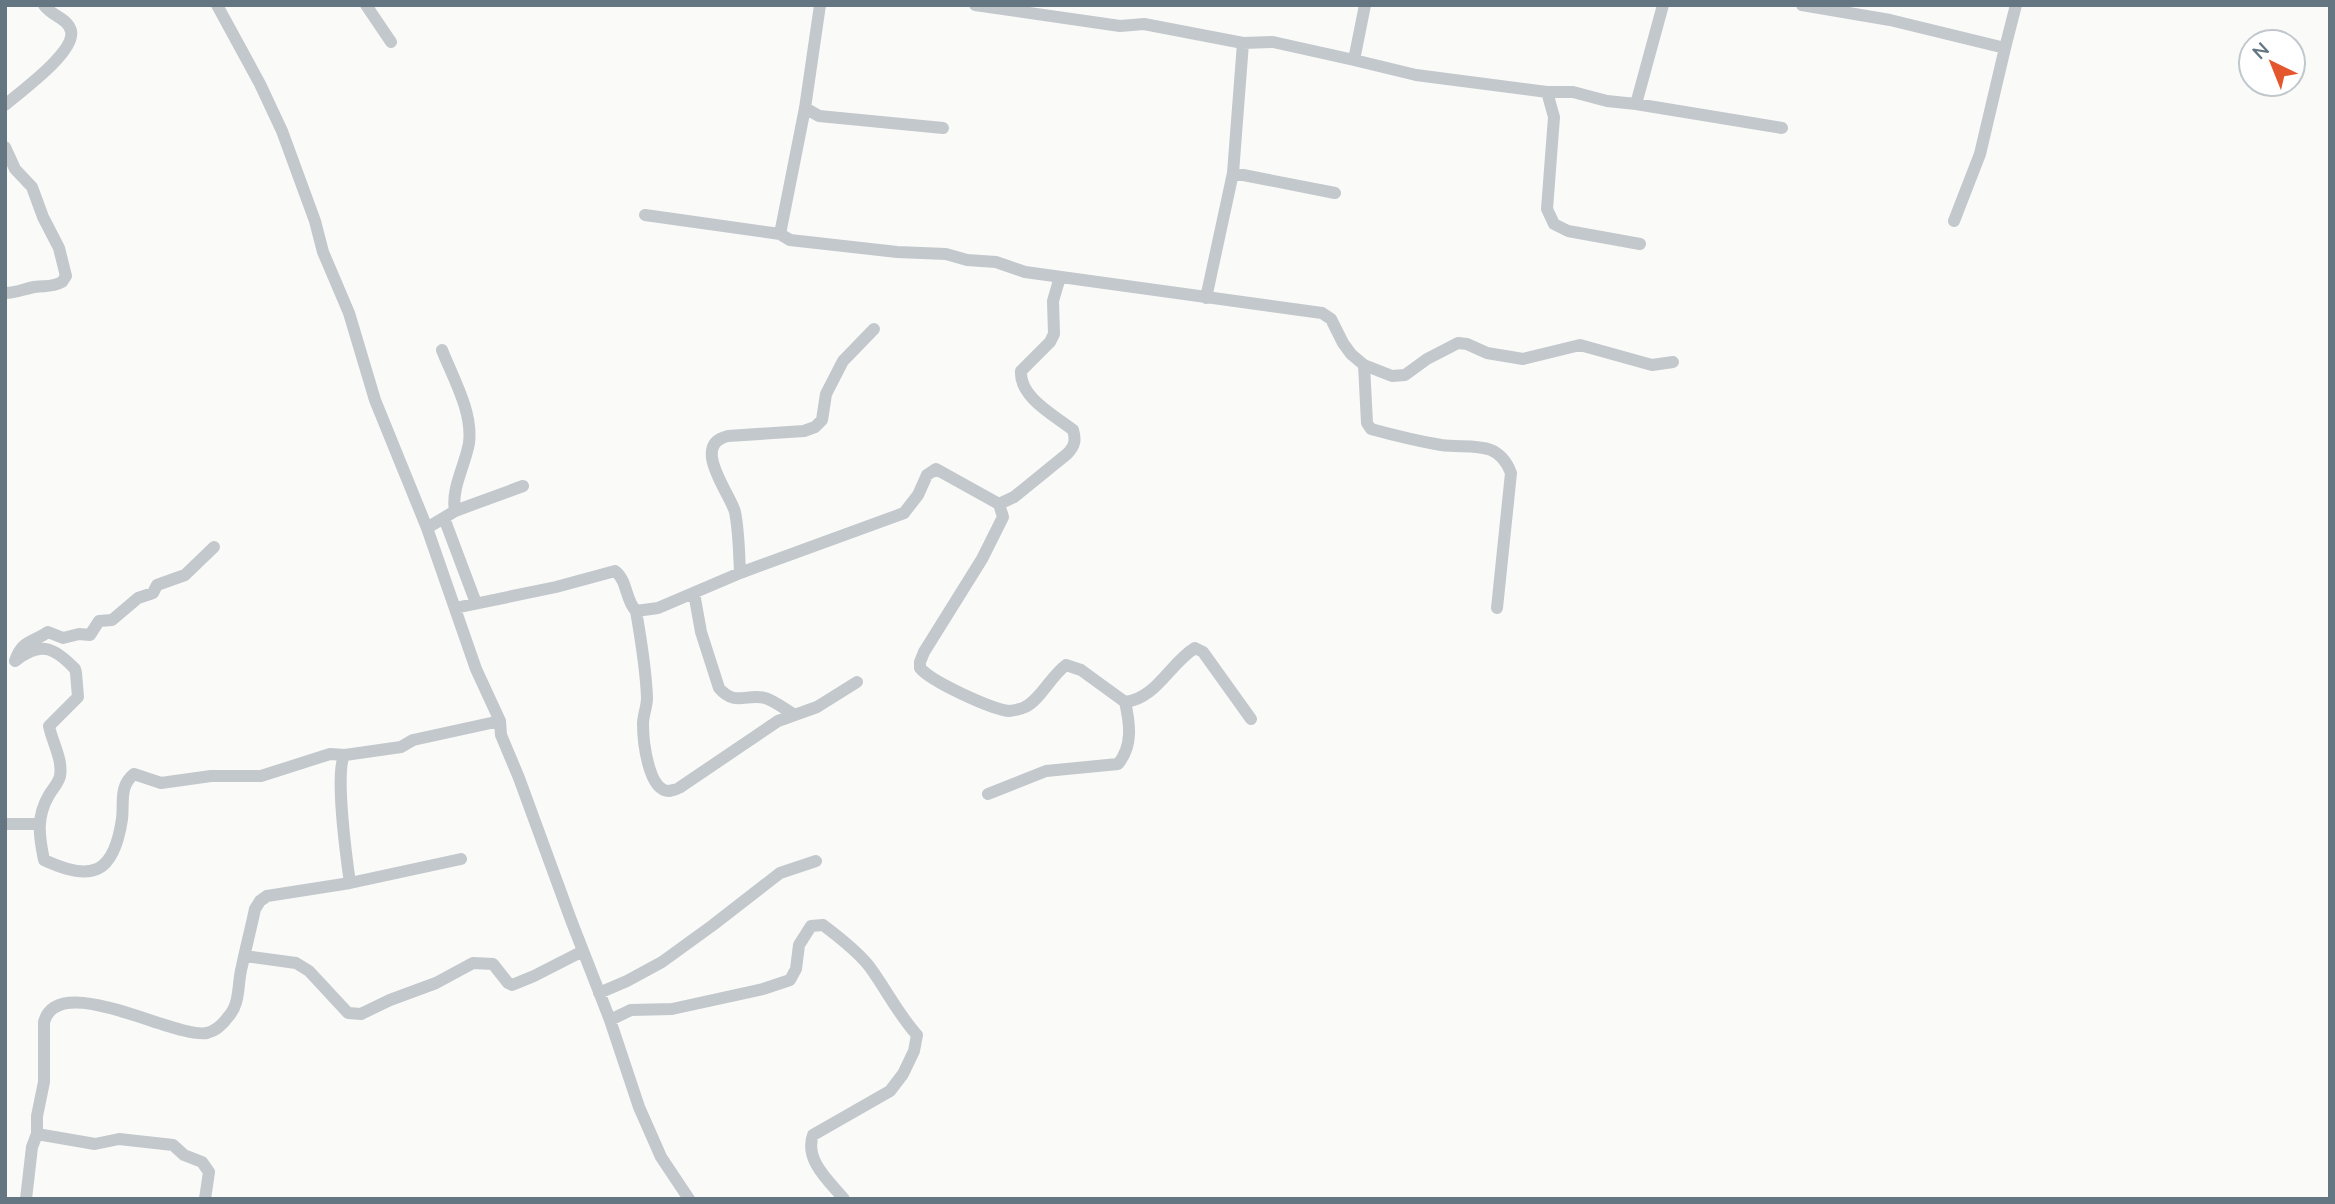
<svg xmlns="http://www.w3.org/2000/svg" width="2335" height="1204" font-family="Mulish,sans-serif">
<rect width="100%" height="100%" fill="#fafaf8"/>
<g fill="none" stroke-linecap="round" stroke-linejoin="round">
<path stroke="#c3c8cc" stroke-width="12" d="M217 5 260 84 282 131 315 221 323 252 349 313 375 400 427 528 476 669 500 721 501 735 519 778 571 920 610 1020 639 1107 661 1157 689 1199
M366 5 391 42
M975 5 1120 26 1144 24 1243 43 1273 42 1354 60
M1365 5 1354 60 1416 75 1547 92H1573L1607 101 1636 104 1782 128
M1802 5 1890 20 2005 48 1980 154 1954 221
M2005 48 2016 5
M1547 92 1554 117 1547 209 1554 224 1568 231 1640 244
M1636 104 1663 5
M5 105C20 92 76 52 71 31 68 18 51 16 44 5
M805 108 819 116 943 128
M5 147 15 169 32 187 43 217 59 248 66 276 62 282C50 288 46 285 34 287 24 289 16 293 5 293
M1233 173 1335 193
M645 215 780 234 790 240 897 252 946 254 967 260 996 262 1025 272 1322 313 1331 319 1343 343 1351 354 1364 365 1392 376 1405 375 1427 359 1458 343 1467 344 1487 353 1523 359 1580 345 1652 365 1673 362
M780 234 805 108 820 5
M1206 298 1233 173 1243 43
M442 350C453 378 473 412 469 443 465 466 451 488 455 511
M1364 365 1367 423 1371 429C1393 435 1417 441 1441 445 1469 449 1498 438 1511 473L1497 608
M999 504 1014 497 1067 454C1075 446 1076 440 1073 430 1054 415 1019 397 1021 371L1050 342 1054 334 1053 301 1060 277
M444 518 476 603
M427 528 455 511 523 486
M214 547 185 575 157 585 153 593 138 598 112 620 99 621 90 635 79 634 63 638 48 632C32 643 22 640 15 661 41 640 55 648 75 669L76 673 78 697 49 726C52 742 63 759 60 776 58 784 53 788 49 795 36 817 39 836 44 860 93 883 114 873 122 819 124 802 119 786 134 774L161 783 211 776H261L330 754 345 755
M740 573C739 553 739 532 735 512 730 493 690 445 728 436L804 431 815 427 822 420 826 394 843 361 874 329
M694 593 701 632 719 688C735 707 747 693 765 698 775 701 786 710 795 715
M455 608 556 587 615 571C628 581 625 600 636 611L658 608 740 573 904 513 918 495 927 475 936 469 999 504 1003 517 982 559 924 652 920 662V668C932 682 991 709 1009 711 1012 711 1021 709 1025 707 1040 700 1051 676 1066 665L1081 670 1125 702C1130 724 1133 746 1118 764L1046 771 988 794
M636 611C641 640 646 668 647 698 647 707 643 715 643 724 643 740 648 791 669 791 669 791 679 789 679 788L778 721 817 707 857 682
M1125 702C1156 699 1170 663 1195 648L1203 652 1251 719
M5 824H39
M350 883C347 862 334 767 345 755L401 747 413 740 500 721
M245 956 296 963 309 971 348 1013 361 1014 390 1000 436 983 473 963 493 964 508 983 512 985 534 976 583 951
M599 993 627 981 662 962 713 925 780 873 816 861
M610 1020 631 1010 672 1009 763 989 790 980 796 969 799 945 811 926 823 925C839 937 857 951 869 966 886 989 898 1014 917 1035L914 1051 903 1074 890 1091 813 1135C804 1160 829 1181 844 1199
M37 1134 95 1144 119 1139 173 1145 184 1155 202 1162 209 1172 205 1199
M26 1199 32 1147 37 1134V1116L44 1082V1022C58 970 174 1039 207 1033 215 1031 223 1024 228 1017 241 1003 237 984 242 966 246 947 251 928 255 909L260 901 267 896 350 883 461 859"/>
</g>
<rect width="2335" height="1204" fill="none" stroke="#657683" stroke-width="14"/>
<g transform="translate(2272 63) rotate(317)"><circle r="33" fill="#ffffff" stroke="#c1c8cd" stroke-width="2"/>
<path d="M0-5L12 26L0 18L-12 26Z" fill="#e4572e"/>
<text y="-10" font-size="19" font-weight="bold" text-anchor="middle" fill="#657683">N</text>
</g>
</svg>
